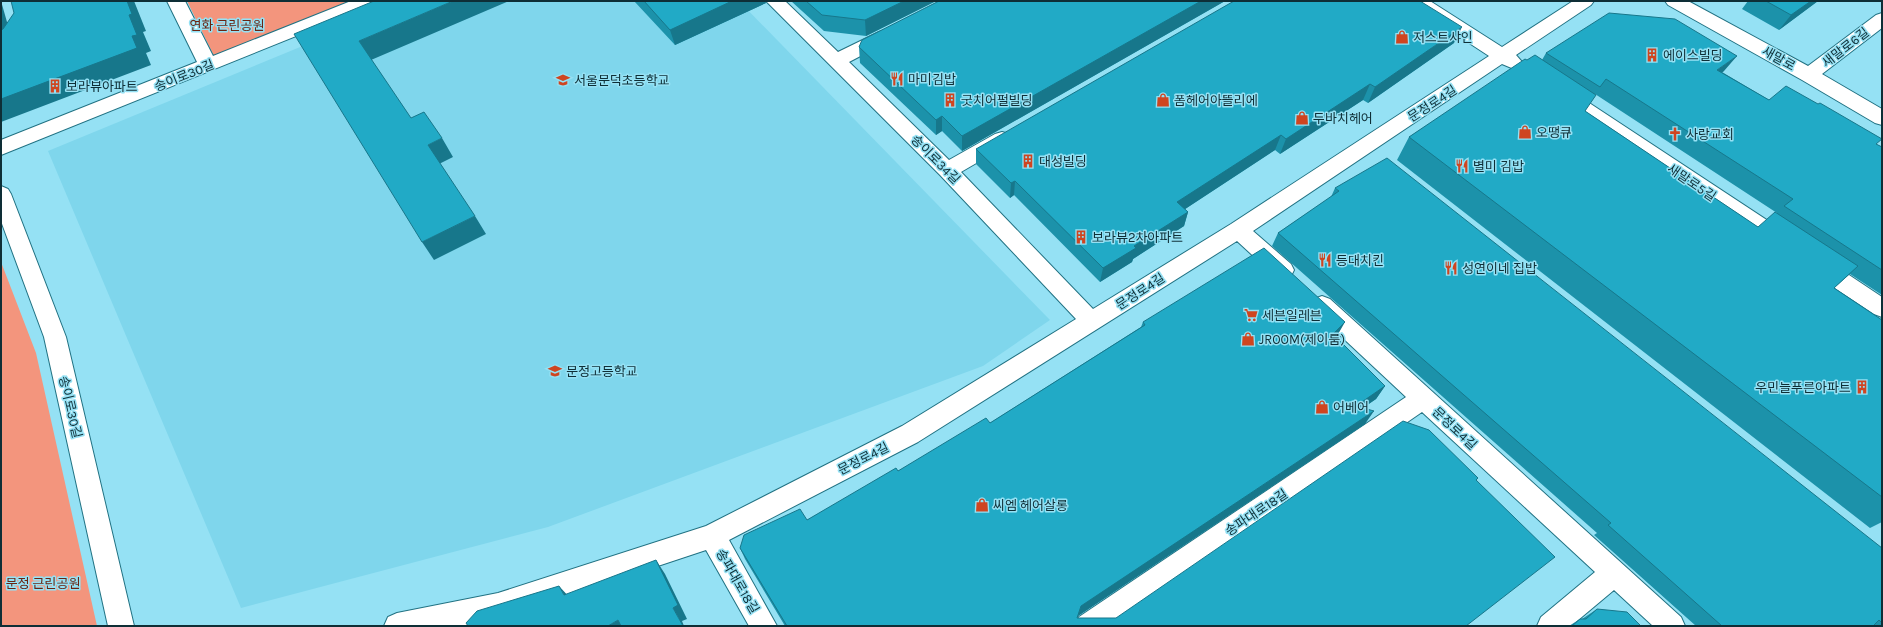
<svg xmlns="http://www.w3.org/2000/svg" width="1883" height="627" font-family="Karla,'Noto Sans KR',sans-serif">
<rect width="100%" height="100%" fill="#95e1f4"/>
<path fill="#7fd6ec" d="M412 1H739L1050 320 983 366 548 527 241 608 48 151Z"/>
<path fill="#f3957d" d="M187 1H354L214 56Z
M1 262 36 353 97 626H1Z"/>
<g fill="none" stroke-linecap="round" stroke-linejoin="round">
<g stroke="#217283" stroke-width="2">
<path id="minor" d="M167 1H185L213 56 351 1H376L373 5 1 155V140L197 62Z
M766 1H785L838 52 879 32 885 30 891 32 894 36 891 40 849 62 949 160 995 134 1002 132 1009 134 1012 139 1009 144 961 172 1093 309 1231 224 1489 56 1411 5 1408 1H1430L1502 47 1573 1H1594L1591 5 1516 55 1523 63 1521 68 1514 69 1502 64 1253 231 1291 264 1294 270 1291 276 1283 279 1275 276 1237 241 918 442 729 540 777 626H749L706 550 498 619 463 626H384L388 617 397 613 498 593 706 526 902 426 1076 319 940 175Z
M1665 1H1688L1808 66 1876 15 1882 13V28L1822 74 1882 109V125L1875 123 1802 80 1668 5Z
M1561 87 1568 89 1791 236 1794 242 1791 248 1784 250 1777 248 1554 99 1552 94 1554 89Z
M1 186 8 189 11 194 66 337 134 626H108L44 337 1 221Z
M1817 256 1825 259 1882 297V317L1874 314 1809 271 1806 265 1809 259Z
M1322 296 1330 299 1681 617 1685 626H1653L1614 590 1571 626H1537L1541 617 1595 572 1422 412 1111 626H1075L1079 617 1406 397 1314 311 1311 305 1314 299Z"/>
</g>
<use href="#minor" fill="#fff" fill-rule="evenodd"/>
</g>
<path fill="#1c92aa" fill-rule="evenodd" d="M634 1H765L766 3 675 45Z
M791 1H936L866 36 824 31Z
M939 1H1225L962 151 942 131 936 135 860 63 859 47Z
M1748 1H1818L1779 30 1742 9Z
M1454 43 1368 103 1363 100 1280 154 1275 150 1185 209 1188 212 1184 226 1133 259 1132 262 1100 282 1014 195 1010 198 976 164V149Z
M1546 53 1724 71 1722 72 1769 100 1876 144 1882 147V295L1850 274 1834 288 1882 320V522L1870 528 1397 160 1409 137 1527 60H1542ZM1595 94 1777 213 1758 227 1585 111Z
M1335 188 1882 548V626H1696L1594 535 1597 533 1272 246 1278 233 1331 197Z
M1143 322 1337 336 1336 337 1385 386 1376 399 1363 408 1365 424 1078 616 1077 618H1116L1478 478 1476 480 1466 626H785L745 559 740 548 807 520 898 471 990 423 1141 327Z
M1597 609 1641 626H1569L1580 619H1582Z"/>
<path fill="#17778b" d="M1 1 9 29 1 37Z
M127 1H134L146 31 143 32 151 51 146 53 151 65 1 122V99L132 36Z
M453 1H509L371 60 359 41Z
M732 1H765L766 3 675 45 670 30Z
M904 1H936L866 36 865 20Z
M1201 1H1225L962 151V136Z
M1811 1H1818L1779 30 1791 15Z
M1462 27 1454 43 1368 103 1375 87Z
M1737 56 1724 71 1705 85 1717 70Z
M1370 84 1363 100 1280 154 1286 139Z
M942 116V131L936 135V120Z
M1281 135 1275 150 1173 217 1177 202Z
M442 138 453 157 439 164 428 145Z
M1015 181 1014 195 1010 198 1011 183Z
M1188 212 1184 226 1133 259 1132 262 1100 282 1103 268 1134 246Z
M475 216 486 234 434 260 422 242Z
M1345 322 1337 336 1326 348 1333 334Z
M1385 386 1376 399 1348 418 1356 406Z
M1374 411 1365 424 1078 616 1081 606Z
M656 560 665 574 687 619 682 621 684 626H683L673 608Z
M559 586 571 599 564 595Z
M618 620 623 626H608Z"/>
<path fill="#21aac6" stroke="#17778b" d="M11 1H127L132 14 129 15 137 35 132 36 137 48 1 99V30L3 29 14 13Z
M374 1H453L359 41 411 118 424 112 442 138 428 145 475 216 422 242 294 34Z
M644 1H732L670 30Z
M806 1H904L865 20 822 15Z
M939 1H1201L962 136 942 116 936 120 859 47 862 40Z
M1234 1H1420L1462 27 1375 87 1370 84 1286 139 1281 135 1177 202 1188 212 1134 246 1136 248 1103 268 1015 181 1011 183 976 149Z
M1766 1H1811L1791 15Z
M1609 13 1675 19 1737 56 1717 70 1769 100 1786 86 1818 104 1820 103 1882 139 1876 144 1882 147V270L1784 206 1793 199 1606 79 1600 87 1546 53Z
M1535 55 1596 95 1585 111 1758 227 1775 212 1858 266 1834 288 1882 320V497L1409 137 1525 59 1527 60Z
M1387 158 1882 548V623L1879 620 1873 626H1722L1608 525 1611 523 1278 233 1339 191 1335 188Z
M1264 248 1345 322 1333 334 1385 386 1356 406 1374 411 1081 606 1077 618H1116L1403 421 1429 430 1478 478 1476 480 1555 557 1466 626H787L740 548 744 535 800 509 807 520 896 468 898 471 986 418 990 423 1145 325 1143 322Z
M656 560 678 605 673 608 683 626H621L618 620 608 626H468L466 623 477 611 559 586 564 595Z
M1597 609 1627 612 1641 626H1572L1580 619H1586Z"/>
<defs>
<g id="shop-bare" transform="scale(1.08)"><path d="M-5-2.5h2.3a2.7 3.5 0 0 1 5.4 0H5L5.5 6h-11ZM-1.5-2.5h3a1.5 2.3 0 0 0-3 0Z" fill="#cf4520" stroke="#95e1f4" stroke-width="2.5" paint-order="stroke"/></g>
<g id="building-bare" transform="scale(1.08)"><path d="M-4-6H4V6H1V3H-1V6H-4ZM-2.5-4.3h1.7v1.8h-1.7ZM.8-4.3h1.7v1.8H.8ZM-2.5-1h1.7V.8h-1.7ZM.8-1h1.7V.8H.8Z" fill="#cf4520" stroke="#95e1f4" stroke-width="2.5" paint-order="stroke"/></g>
<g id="restaurant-bare" transform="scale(1.08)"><path d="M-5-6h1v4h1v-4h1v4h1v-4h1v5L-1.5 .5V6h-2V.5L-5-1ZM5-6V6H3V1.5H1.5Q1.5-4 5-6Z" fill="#cf4520" stroke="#95e1f4" stroke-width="2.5" paint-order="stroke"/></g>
<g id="school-bare" transform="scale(1.08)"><path d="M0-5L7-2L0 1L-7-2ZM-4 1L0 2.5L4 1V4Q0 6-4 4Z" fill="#cf4520" stroke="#95e1f4" stroke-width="2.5" paint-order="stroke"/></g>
<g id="church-bare" transform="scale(1.08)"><path d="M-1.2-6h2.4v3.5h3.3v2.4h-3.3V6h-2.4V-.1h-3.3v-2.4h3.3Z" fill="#cf4520" stroke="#95e1f4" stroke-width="2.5" paint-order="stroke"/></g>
<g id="supermarket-bare" transform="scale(1.08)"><path d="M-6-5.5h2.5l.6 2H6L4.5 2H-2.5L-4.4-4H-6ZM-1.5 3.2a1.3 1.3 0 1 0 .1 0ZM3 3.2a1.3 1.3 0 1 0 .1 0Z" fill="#cf4520" stroke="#95e1f4" stroke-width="2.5" paint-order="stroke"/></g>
</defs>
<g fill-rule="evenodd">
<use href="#shop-bare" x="1402" y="37"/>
<use href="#building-bare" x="1652" y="55"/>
<use href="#restaurant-bare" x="897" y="79"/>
<use href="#school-bare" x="563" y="80"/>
<use href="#building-bare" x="55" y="86"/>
<use href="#building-bare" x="950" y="100"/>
<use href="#shop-bare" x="1163" y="100"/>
<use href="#shop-bare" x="1302" y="118"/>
<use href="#shop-bare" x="1525" y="132"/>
<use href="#church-bare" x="1675" y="134"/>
<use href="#building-bare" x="1028" y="161"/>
<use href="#restaurant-bare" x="1462" y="166"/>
<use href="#building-bare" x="1081" y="237"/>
<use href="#restaurant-bare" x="1325" y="260"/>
<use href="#restaurant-bare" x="1451" y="268"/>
<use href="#supermarket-bare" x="1251" y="315"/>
<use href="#shop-bare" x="1248" y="339"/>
<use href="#school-bare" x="555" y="371"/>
<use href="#building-bare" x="1862" y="387"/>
<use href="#shop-bare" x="1322" y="407"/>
<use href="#shop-bare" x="982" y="505"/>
</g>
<g text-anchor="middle" stroke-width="3" stroke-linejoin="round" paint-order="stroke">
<g font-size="13" fill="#6a2412" stroke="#95e1f4">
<text x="227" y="30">연화 근린공원</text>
<text x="43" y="588">문정 근린공원</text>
</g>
<g font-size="13" fill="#0e2e36" stroke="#95e1f4" text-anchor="start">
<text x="1413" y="42">저스트샤인</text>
<text x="1663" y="60">에이스빌딩</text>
<text x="908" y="84">마미김밥</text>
<text x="574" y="85">서울문덕초등학교</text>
<text x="66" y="91">보라뷰아파트</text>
<text x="961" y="105">굿치어펄빌딩</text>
<text x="1174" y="105">폼헤어아뜰리에</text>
<text x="1313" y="123">두바치헤어</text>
<text x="1536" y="137">오땡큐</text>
<text x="1686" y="139">사랑교회</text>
<text x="1039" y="166">대성빌딩</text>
<text x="1473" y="171">별미 김밥</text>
<text x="1092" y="242">보라뷰2차아파트</text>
<text x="1336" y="265">등대치킨</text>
<text x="1462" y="273">성연이네 집밥</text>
<text x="1262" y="320">세븐일레븐</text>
<text x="1259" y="344">JROOM(제이룸)</text>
<text x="566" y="376">문정고등학교</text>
<text x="1851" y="392" text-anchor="end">우민늘푸른아파트</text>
<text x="1333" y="412">어베어</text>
<text x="993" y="510">씨엠 헤어살롱</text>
</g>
<g font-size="13" fill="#0e2e36" stroke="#95e1f4">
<text transform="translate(1845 47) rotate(-38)" y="5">새말로6길</text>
<text transform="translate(1779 58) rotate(29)" y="5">새말로</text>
<text transform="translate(184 75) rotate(-22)" y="5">송이로30길</text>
<text transform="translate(1432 103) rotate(-33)" y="5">문정로4길</text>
<text transform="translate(936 159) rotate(45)" y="5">송이로34길</text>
<text transform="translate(1692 182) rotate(34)" y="5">새말로5길</text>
<text transform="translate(1140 291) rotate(-33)" y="5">문정로4길</text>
<text transform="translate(71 407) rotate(77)" y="5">송이로30길</text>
<text transform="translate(1455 428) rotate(43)" y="5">문정로4길</text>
<text transform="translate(863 458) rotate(-27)" y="5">문정로4길</text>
<text transform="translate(1256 512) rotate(-34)" y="5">송파대로18길</text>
<text transform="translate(738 581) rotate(60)" y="5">송파대로18길</text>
</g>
</g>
<rect width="1883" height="627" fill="none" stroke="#0e2e36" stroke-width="4"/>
</svg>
